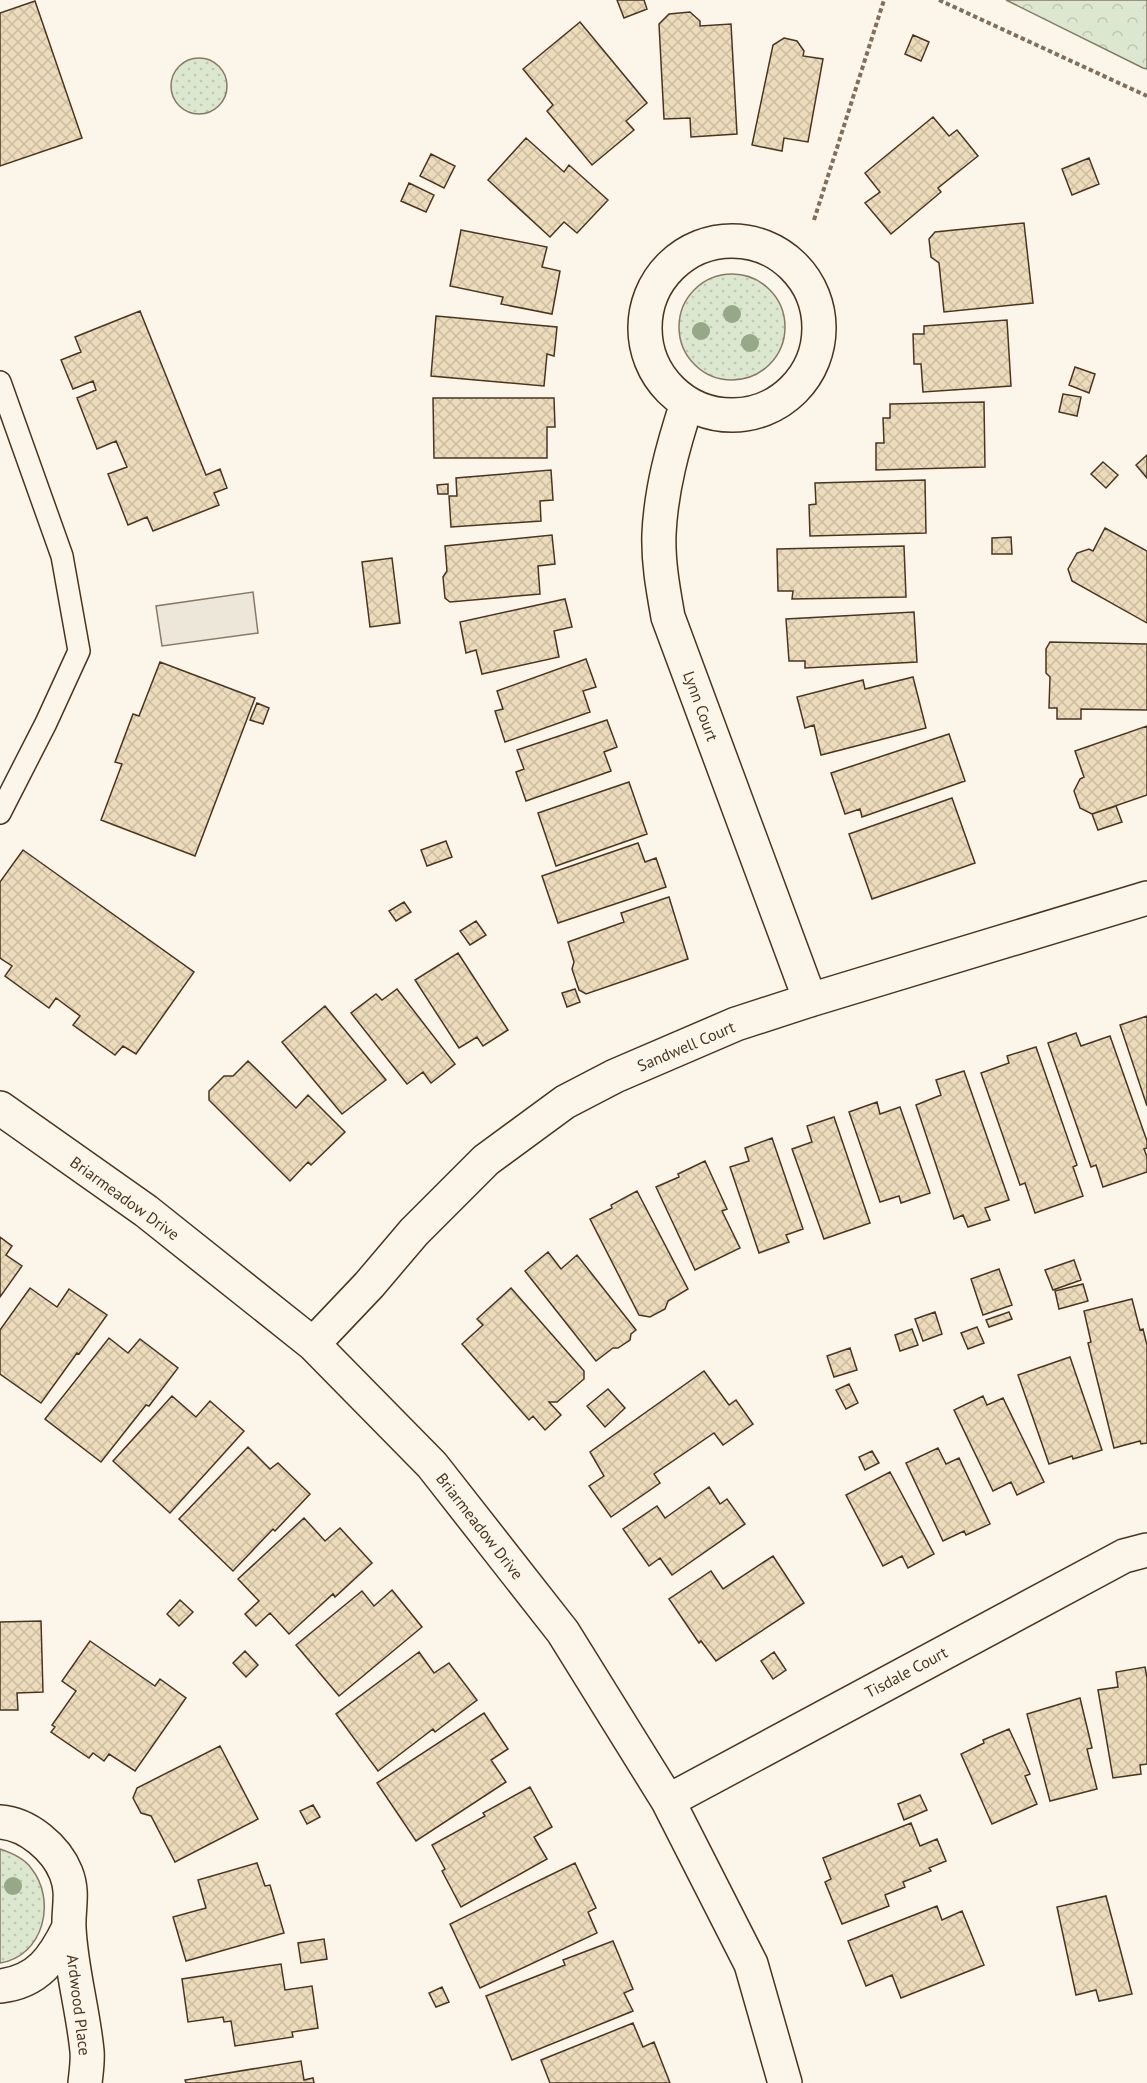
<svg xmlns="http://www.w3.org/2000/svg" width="1147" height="2083" font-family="'PT Sans',sans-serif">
<defs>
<pattern id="grass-dots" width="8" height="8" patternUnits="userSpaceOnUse" patternTransform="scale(1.5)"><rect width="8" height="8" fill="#dce7d0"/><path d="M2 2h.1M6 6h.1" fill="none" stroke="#bec7b2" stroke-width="1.8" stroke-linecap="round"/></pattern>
<pattern id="forest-crowns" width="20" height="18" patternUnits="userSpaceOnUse" patternTransform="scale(1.5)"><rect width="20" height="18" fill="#dce7d0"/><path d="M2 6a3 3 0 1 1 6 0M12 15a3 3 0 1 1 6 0" fill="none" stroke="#bec7b2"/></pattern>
<pattern id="building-cross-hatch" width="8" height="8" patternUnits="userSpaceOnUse" patternTransform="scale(1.5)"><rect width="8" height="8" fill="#ecdcbc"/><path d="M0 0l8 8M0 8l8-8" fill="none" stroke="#ccbda1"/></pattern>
</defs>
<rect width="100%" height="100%" fill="#fbf6e9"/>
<path fill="url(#grass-dots)" stroke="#887966" stroke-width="1.5" d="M171 86a28 28 0 1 1 56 0a28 28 0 1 1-56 0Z
M679 327a53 53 0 1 1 106 0a53 53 0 1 1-106 0Z
M0 1849C12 1853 24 1858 31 1868 57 1900 44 1956 0 1963Z"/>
<path fill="url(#forest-crowns)" stroke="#887966" stroke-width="1.5" d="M1006 0H1147V69L1143 68Z"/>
<path fill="#ede7d9" stroke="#887966" stroke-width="1.5" d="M253 592 258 633 162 646 156 606Z"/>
<path fill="url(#building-cross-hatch)" stroke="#4a3520" stroke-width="1.5" d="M617 0H644L647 9 624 18Z
M35 1 82 138 0 166V13Z
M690 12 700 21V26L731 24 737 134 691 137 690 118 664 119 659 24 669 14Z
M580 22 647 103 626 121 634 130 592 165 547 111 553 105 523 69Z
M913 35 929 42 921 61 905 54Z
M784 38 797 41 804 51 803 56 823 59 808 142 784 138 782 151 752 145 773 45Z
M933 117 949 136 957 130 978 156 938 188 941 192 891 234 865 203 880 192 865 173Z
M526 138 564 172 569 165 608 200 577 233 564 222 550 237 488 180Z
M431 154 455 166 444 188 420 176Z
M1089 158 1099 184 1072 195 1062 169Z
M409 183 434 195 426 212 401 201Z
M1024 223 1033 303 944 312 939 263 931 257 929 239 935 232Z
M461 230 547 247 542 267 560 271 552 314 501 304 503 297 450 286Z
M140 311 206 475 220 469 227 488 214 493 219 505 153 531 147 517 128 525 108 474 127 467 116 441 97 449 77 398 96 390 93 381 73 389 61 360 81 352 75 337Z
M436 316 557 327 554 356 547 354 544 386 431 376Z
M1007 320 1011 386 923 392 921 364H914L913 334H924V326Z
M1075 367 1095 374 1089 393 1069 385Z
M1063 394 1081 397 1077 416 1059 412Z
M433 398H554L555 427H547V458H434Z
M984 402 985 467 876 470V443H884L883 418H890V404Z
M1147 455V478L1136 465Z
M1103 462 1118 475 1106 488 1091 474Z
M551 470 553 500 540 501 541 521 451 527 449 496H457L456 478Z
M925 480 926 533 810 536 809 505 816 504 815 483Z
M448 484V494H438L437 485Z
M1105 528 1147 551V623L1072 581 1068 569 1077 553 1089 549 1093 551Z
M552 535 555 564 538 566 540 594 450 602 445 598 443 577 447 571 445 546Z
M1011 537 1012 554H992V538Z
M904 546 906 597 792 599 793 591H778L777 549Z
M392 558 400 623 370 627 362 562Z
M565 599 572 627 554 631 559 657 482 674 476 650 466 653 460 622Z
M914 612 917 662 805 668V661H789L786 619Z
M1050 642 1147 644V710L1081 709V719H1057V708H1049L1050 677 1046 673V649Z
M586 659 596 687 583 691 590 712 505 742 495 711 503 709 497 691Z
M160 662 255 698 195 856 101 820 122 764 115 762 133 714 139 716Z
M913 677 926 728 821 755 814 725 805 728 797 697 863 680 865 689Z
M257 703 269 708 263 724 250 720Z
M607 720 617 747 604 752 611 771 526 801 516 772 524 769 517 750Z
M1147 726V795L1092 814 1080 808 1074 791 1080 779 1084 777 1075 751Z
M949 734 965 781 862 817 860 809 845 814 831 773Z
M629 782 647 834 556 866 538 813Z
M952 798 975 863 872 899 849 834Z
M1116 806 1122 822 1098 830 1092 814Z
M446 841 452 857 427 866 421 850Z
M638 843 645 862 656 858 666 887 558 923 542 876Z
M23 850 194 972 136 1054 123 1046 115 1055 73 1025 80 1016 56 998 49 1008 5 976 12 966 0 958V882Z
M669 897 688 959 586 994 579 990 572 969 574 962 568 942 624 922 621 913Z
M404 902 411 912 396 921 389 911Z
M476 921 486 935 470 945 460 931Z
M458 953 508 1030 483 1046 477 1037 459 1048 415 980Z
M397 989 455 1064 431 1083 423 1072 407 1084 351 1013 376 994 382 1000Z
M575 989 580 1002 567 1007 562 993Z
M325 1006 386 1080 342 1114 282 1042Z
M1147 1016V1106L1120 1025Z
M1076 1033 1081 1046 1110 1036 1147 1141V1148L1144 1149 1147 1157V1172L1103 1187 1096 1165 1091 1167 1048 1043Z
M1036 1047 1077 1165 1073 1167 1083 1196 1035 1213 1025 1183 1020 1185 981 1073 1009 1063 1007 1056Z
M248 1061 296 1108 308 1095 345 1132 311 1165 308 1162 290 1181 209 1100V1091L224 1076H233Z
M964 1071 1009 1200 985 1208 990 1220 968 1227 963 1215 954 1219 916 1105 941 1095 936 1080Z
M877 1102 880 1114 900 1107 930 1193 901 1203 899 1196 880 1202 849 1112Z
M834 1117 870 1223 824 1239 792 1149 812 1142 807 1126Z
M772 1138 803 1229 786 1235 789 1242 759 1253 730 1167 749 1161 745 1148Z
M705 1161 727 1209 722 1211 740 1248 695 1270 656 1187 679 1177 678 1174Z
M637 1191 688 1289 668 1301 665 1309 650 1317 639 1315 590 1219 612 1208 611 1205Z
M0 1237 12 1246 6 1255 22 1266 0 1297Z
M548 1252 561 1269 577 1255 636 1330 631 1334 630 1340 618 1348H613L596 1361 525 1271Z
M1074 1260 1081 1280 1053 1290 1045 1270Z
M999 1269 1012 1305 983 1315 971 1279Z
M1083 1284 1088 1301 1059 1309 1055 1291Z
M30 1288 57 1307 69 1289 107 1315 79 1354 77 1353 41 1403 0 1374V1330Z
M511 1288 584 1371V1379L557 1402H549L561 1415 545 1430 533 1416 529 1420 462 1344 483 1325 477 1319Z
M1132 1299 1140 1330 1143 1329 1147 1345V1443L1141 1444 1140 1441 1114 1448 1088 1343 1091 1342 1084 1311Z
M935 1312 942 1334 923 1341 915 1319Z
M1009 1312 1012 1319 989 1327 986 1320Z
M977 1327 984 1343 968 1349 961 1333Z
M912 1329 918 1345 900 1351 895 1335Z
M109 1338 128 1353 140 1339 178 1368 149 1406 146 1405 101 1462 45 1419Z
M850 1348 857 1370 834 1377 827 1356Z
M1070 1357 1102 1450 1073 1459 1072 1456 1049 1464 1018 1375Z
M704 1371 729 1405 736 1400 753 1424 723 1445 714 1433 654 1474 660 1483 611 1517 589 1486 604 1476 590 1452Z
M849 1384 858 1403 846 1409 836 1390Z
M608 1389 625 1408 605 1427 587 1406Z
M172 1396 196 1417 210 1401 244 1431 170 1513 113 1461Z
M983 1396 987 1405 1003 1398 1044 1482 1017 1495 1011 1482 993 1491 954 1410Z
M248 1447 270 1469 278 1463 310 1494 275 1531 273 1529 233 1571 179 1519Z
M938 1448 946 1464 959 1458 990 1524 966 1535 964 1531 943 1541 906 1463Z
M872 1451 879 1463 865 1470 859 1457Z
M890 1472 934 1554 908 1568 902 1556 883 1566 846 1495Z
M709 1487 720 1504 727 1499 745 1524 672 1575 660 1558 649 1566 623 1529 657 1506 665 1518Z
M304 1518 325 1541 340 1528 372 1563 335 1597 333 1594 289 1634 270 1613 256 1626 245 1614 259 1601 238 1579Z
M773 1556 804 1603 716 1661 701 1641 699 1643 669 1599 711 1571 723 1589Z
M392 1590 422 1627 339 1696 296 1645 362 1591 374 1606Z
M180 1600 193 1612 179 1626 167 1614Z
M41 1621 43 1692 17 1693 18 1710H0V1622Z
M90 1641 155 1686 160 1679 186 1698 135 1771 109 1754 104 1761 93 1753 89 1758 51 1732 55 1727 52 1725 76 1691 62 1681Z
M245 1651 258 1665 246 1677 233 1663Z
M419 1652 434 1673 449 1663 477 1700 435 1732 433 1729 378 1771 336 1714Z
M774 1652 786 1670 773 1679 761 1661Z
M1145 1667 1147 1678V1764L1140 1765 1141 1774 1113 1778 1098 1690 1118 1687 1116 1672Z
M1080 1698 1092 1748 1087 1749 1097 1789 1050 1801 1027 1714Z
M484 1713 508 1749 491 1760 506 1782 416 1841 377 1783Z
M1009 1729 1030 1774 1025 1776 1037 1804 992 1824 961 1754 984 1743 983 1740Z
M220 1746 258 1819 175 1862 151 1816 141 1813 133 1798 137 1788Z
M530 1787 552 1827 534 1837 547 1859 461 1907 442 1871 445 1869 432 1845 485 1816 483 1813Z
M920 1795 927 1810 904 1820 898 1804Z
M313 1805 320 1817 307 1824 300 1811Z
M911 1823 920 1846 937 1839 946 1861 929 1868 931 1871 903 1882 905 1887 885 1895 889 1906 842 1924 825 1882 831 1879 823 1858Z
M257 1863 265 1886 270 1885 284 1933 186 1961 173 1917 206 1908 198 1880Z
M575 1863 596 1908 588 1912 597 1933 480 1988 450 1924Z
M1106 1896 1132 1994 1099 2001 1096 1990 1076 1995 1057 1907Z
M937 1906 942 1920 962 1911 984 1965 901 1998 892 1975 866 1986 848 1941Z
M324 1939 327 1959 301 1963 298 1943Z
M613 1941 633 1989 624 1993 633 2011 512 2060 486 1996 565 1965 563 1960Z
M281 1964 285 1990 312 1986 318 2028 292 2032 293 2037 235 2046 231 2021 224 2022 223 2017 188 2022 182 1979Z
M442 1987 449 2002 436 2007 429 1993Z
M633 2023 643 2047 654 2042 670 2083H550L541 2060Z
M301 2061 304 2080 313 2078 314 2083H186L185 2080Z"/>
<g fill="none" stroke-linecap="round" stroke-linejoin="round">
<g stroke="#4a3520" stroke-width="24">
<path id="service" d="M0 382 62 556 79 651 46 723 0 813"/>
</g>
<g stroke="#4a3520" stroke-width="36">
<path id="minor" d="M645 328a87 87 0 1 1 174 0a87 87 0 1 1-174 0Z
M687 403C673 446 661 489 659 534 658 562 663 589 668 617L810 1000
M0 1108 146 1211 313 1344 432 1465 563 1632 668 1801 751 1964 785 2083
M313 1344 369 1285 414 1232 486 1160 565 1102 615 1076 736 1024 810 1000 1147 898
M668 1801 1124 1556 1147 1550
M0 1822C28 1824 56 1848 66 1873 74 1893 68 1909 69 1928 71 1969 83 2010 87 2051 88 2061 86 2073 85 2083
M0 1986C38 1982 54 1958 69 1927"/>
</g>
<path stroke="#7f6f5c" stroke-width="4" stroke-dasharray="4.5 3" stroke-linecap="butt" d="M939 0 1147 96
M814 220 884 0"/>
<use href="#service" stroke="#fbf6e9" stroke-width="21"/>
<use href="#minor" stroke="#fbf6e9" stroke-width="33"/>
</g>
<g fill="#96a887">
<circle cx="732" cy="314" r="9"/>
<circle cx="701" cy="331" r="9"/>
<circle cx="750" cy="343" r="9"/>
<circle cx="13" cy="1886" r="9"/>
</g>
<g text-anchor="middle" stroke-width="4.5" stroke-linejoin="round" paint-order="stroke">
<g font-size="16" fill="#4a3520" stroke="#fbf6e9">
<text transform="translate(701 706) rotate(70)" y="6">Lynn Court</text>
<text transform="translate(686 1046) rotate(-23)" y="6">Sandwell Court</text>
<text transform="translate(125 1198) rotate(36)" y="6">Briarmeadow Drive</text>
<text transform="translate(480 1526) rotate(52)" y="6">Briarmeadow Drive</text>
<text transform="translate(906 1672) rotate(-28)" y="6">Tisdale Court</text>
<text transform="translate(79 2005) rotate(83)" y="6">Ardwood Place</text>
</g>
</g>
</svg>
